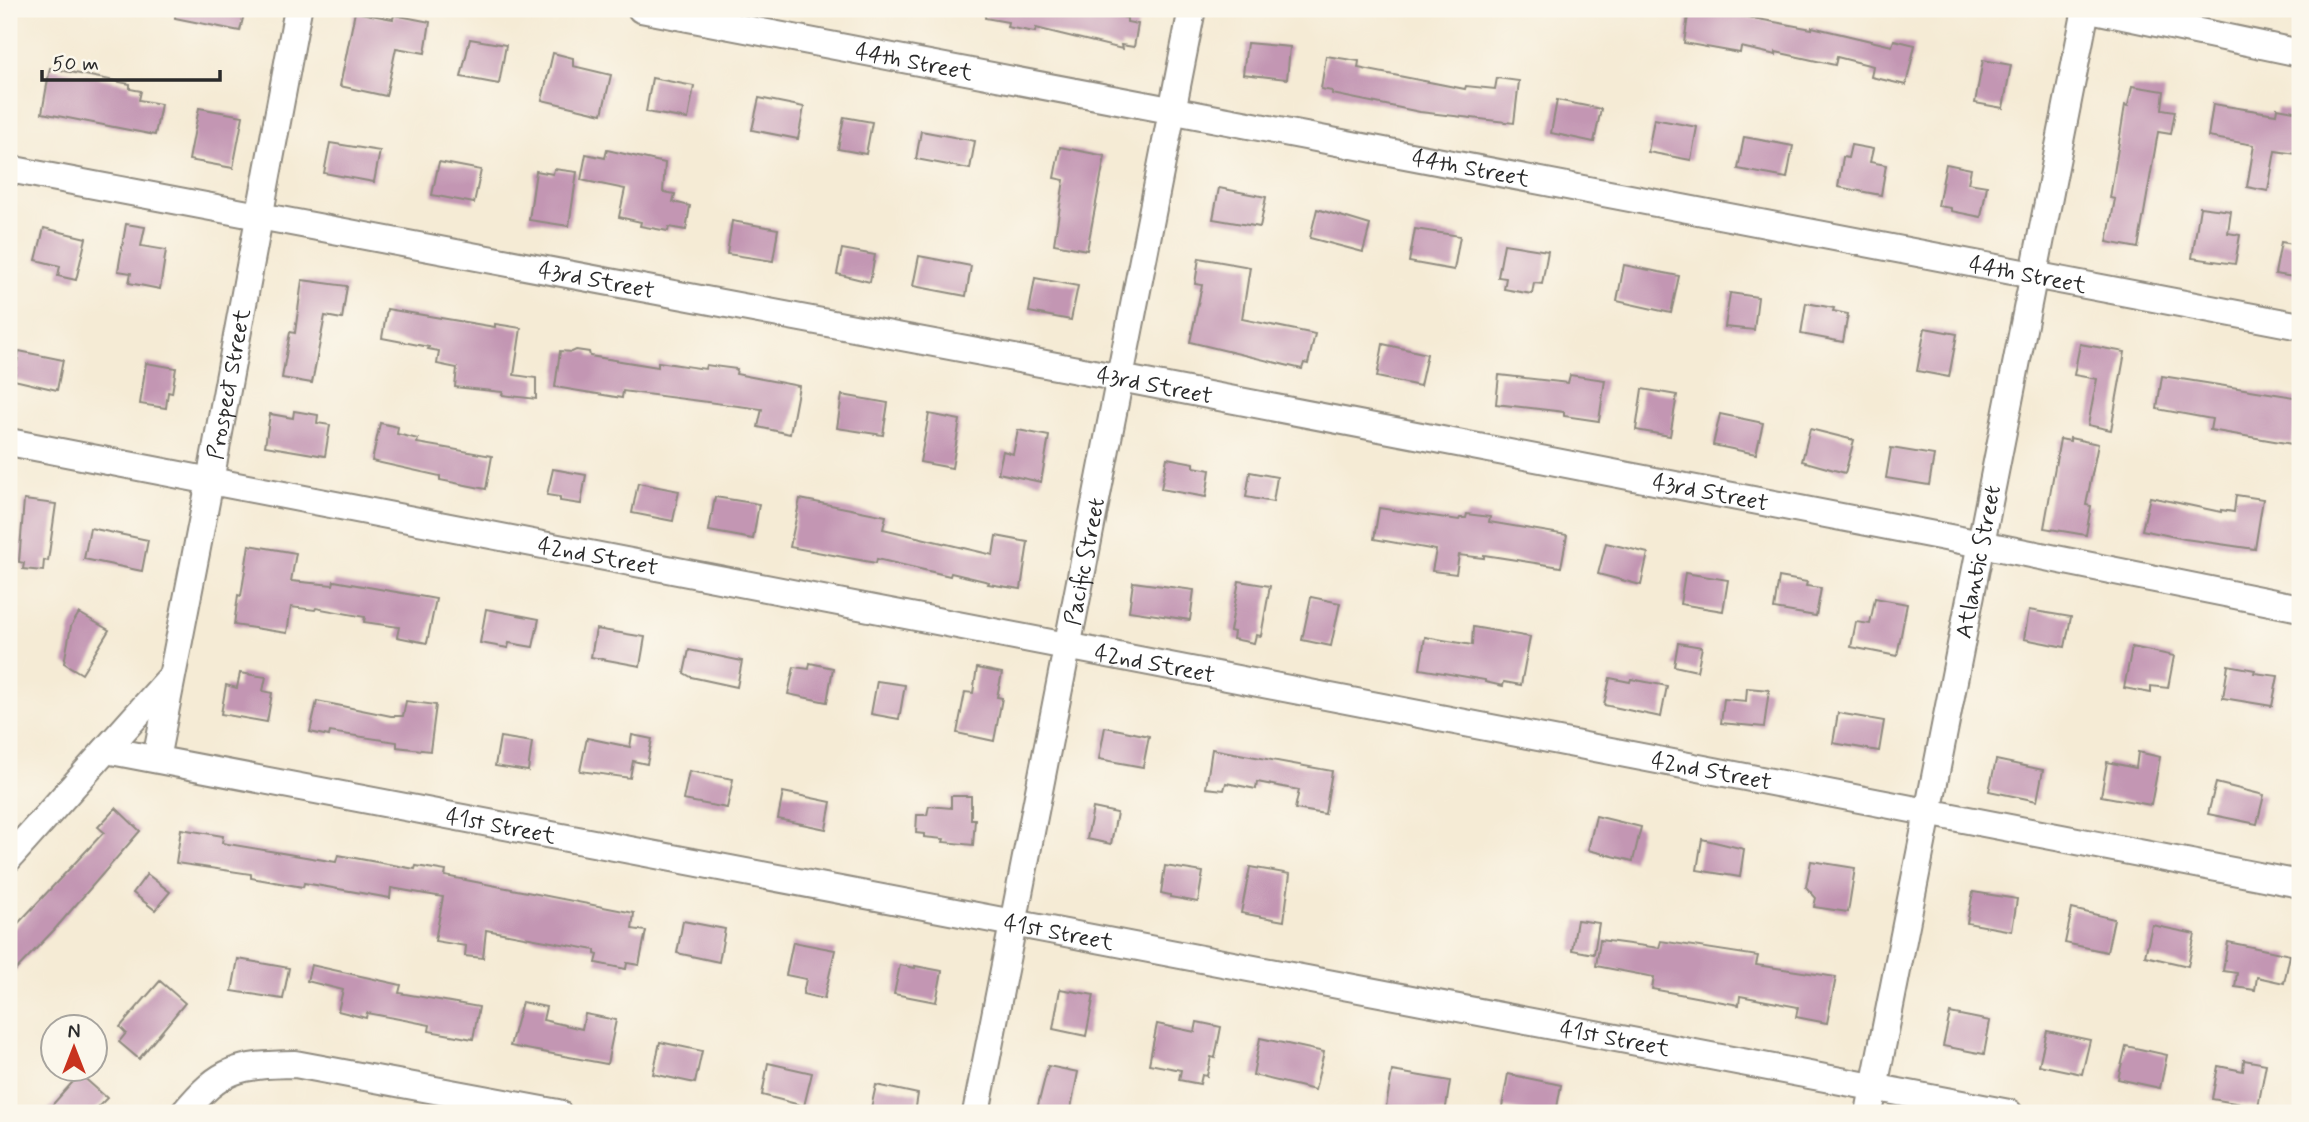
<svg xmlns="http://www.w3.org/2000/svg" width="2309" height="1122" font-family="Mynerve,sans-serif">
<rect width="100%" height="100%" fill="#fbf7ec"/>
<filter id="ink" filterUnits="userSpaceOnUse"><feTurbulence type="fractalNoise" baseFrequency=".0143" numOctaves="2"/><feDisplacementMap in="SourceGraphic" scale="14" xChannelSelector="R" yChannelSelector="G"/><feConvolveMatrix kernelMatrix="1 2 1 2 8 2 1 2 1" color-interpolation-filters="sRGB"/></filter>
<filter id="wash" filterUnits="userSpaceOnUse"><feTurbulence type="fractalNoise" baseFrequency=".00686" numOctaves="4" result="noise"/><feDisplacementMap in="SourceGraphic" scale="28" xChannelSelector="R" yChannelSelector="G"/><feGaussianBlur stdDeviation="1.57" result="paint"/><feColorMatrix in="noise" values="0 0 0 0 0 0 0 0 0 0 0 0 0 0 0 0 0 1.4 0 .05"/><feComposite in="paint" operator="in"/></filter>
<g filter="url(#wash)">
<rect width="100%" height="100%" fill="#f5ebd5"/>
<g id="blocks">
<path fill="#c396b3" d="M176 9H245L240 31 175 18Z
M986 9H1084L1127 18V22L1138 24 1134 47 1121 45 1122 49 1036 28 1035 32 1007 27 1008 22 985 18Z
M1689 9H1703L1812 29V27L1892 46 1894 40 1915 45 1906 85 1871 77 1873 66 1837 57 1835 65 1776 52V55L1741 47 1740 53 1684 43Z
M355 12 393 19 394 15 430 22 425 53 396 48 386 96 340 86Z
M470 39 506 45 499 84 461 77Z
M1247 43 1290 47 1287 79 1243 74Z
M553 53 573 58V66L611 75 602 114 542 100Z
M1326 56 1359 61 1358 68 1465 89 1466 86 1495 89 1497 78 1519 81 1514 123 1420 112 1332 94V91L1321 89Z
M1983 60 2011 65 2003 108 1975 103Z
M50 68 130 84V89L141 91 139 100 161 104 155 135 42 113Z
M652 78 694 86 688 119 646 112Z
M2132 86 2164 91 2162 109 2175 111 2171 134 2158 132 2138 248 2107 242 2115 199 2110 198 2125 105 2128 106Z
M759 98 804 107 798 139 752 130Z
M1557 100 1601 109 1594 142 1551 133Z
M2213 104 2276 114 2277 108 2300 112V133L2296 154 2275 151 2268 191 2247 187 2254 145 2208 137Z
M199 108 243 116 233 168 189 160Z
M844 117 872 122 866 154 838 149Z
M1654 119 1697 127 1691 160 1648 152Z
M921 131 975 141 970 169 916 159Z
M1744 137 1793 146 1787 178 1738 169Z
M330 143 380 151 374 182 324 173Z
M1851 145 1873 149 1870 162 1886 165 1881 195 1838 187 1843 157 1848 158Z
M1060 147 1105 156 1087 250 1054 244 1064 180 1054 178Z
M607 150 665 163 663 192 675 194 673 202 690 206 686 230 669 227 668 231 640 226 641 222 619 217 625 189 581 180 586 154 605 158Z
M439 162 481 170 474 203 432 195Z
M1946 164 1971 169 1968 183 1987 186 1981 217 1951 211V208L1938 206Z
M554 169 577 172 569 226 529 220 536 171 553 174Z
M1219 188 1266 197 1260 227 1213 219Z
M2200 207 2231 211 2228 233 2240 235 2235 264 2192 258Z
M1317 209 1370 225 1363 252 1310 238Z
M732 221 778 229 773 261 727 254Z
M126 224 145 227 141 246 166 250 160 289 129 283 131 273 118 271Z
M44 228 86 238 76 280 58 276 60 266 36 260Z
M1415 229 1460 236 1454 270 1409 262Z
M2281 242 2300 245V278L2275 274Z
M1504 244 1548 251 1542 284 1534 283 1532 294 1504 289 1506 278 1498 277Z
M842 249 875 255 870 282 837 274Z
M919 256 971 266 966 296 913 286Z
M1199 258 1250 267 1242 319 1315 334 1308 364 1304 363 1302 369 1190 342 1202 285 1195 284Z
M1624 265 1679 276 1671 313 1617 301Z
M1035 278 1078 286 1071 320 1029 312Z
M302 280 347 286 342 319 325 316 312 383 282 378 290 332 295 333Z
M1730 293 1758 297 1754 330 1725 327Z
M1806 303 1834 308 1833 311 1848 314 1843 342 1801 334Z
M387 309 495 327V324L521 328 514 375 536 378V399L502 395 503 392 455 387 457 368 437 364 439 351 428 349 429 347 382 338Z
M1925 328 1957 334 1949 377 1917 371Z
M1383 344 1427 354 1420 386 1377 377Z
M2080 344 2125 352 2111 430 2088 425 2097 379 2074 375Z
M576 350 589 352 590 356 658 367V362L705 369 706 365 737 369 736 374 799 386 790 434 758 427 762 409 623 391 622 398 555 387 560 351 572 352Z
M19 351 63 360 57 390 14 380Z
M146 363 176 368 172 393 168 392 166 408 140 404Z
M1499 375 1568 383 1570 375 1605 380 1599 421 1564 416V412L1496 404Z
M2162 376 2300 398 2292 444 2210 430 2212 419 2157 409Z
M1642 389 1677 395 1670 436 1636 430Z
M842 395 888 403 883 435 837 428Z
M294 411 318 415 317 423 330 425 325 456 265 446 270 414 293 418Z
M929 414 960 420 952 468 920 462Z
M1720 414 1763 423 1756 454 1713 445Z
M380 423 398 427 397 434 418 439 417 443 492 456 486 489 440 480V476L372 461Z
M1810 429 1854 440 1845 473 1802 461Z
M1018 430 1049 436 1041 482 998 473 1003 451 1013 454Z
M2070 438 2098 444 2086 505 2091 506 2086 535 2044 528 2060 439 2070 441Z
M1891 448 1934 455 1929 485 1886 478Z
M1167 458 1194 463V467L1210 470 1206 497 1161 489Z
M553 469 586 475 581 504 560 501V497L547 495Z
M1250 472 1277 477 1273 502 1246 497Z
M638 483 679 491 673 521 632 513Z
M2236 495 2263 499 2255 549 2185 539 2142 530 2150 497 2221 512V510L2234 512Z
M715 497 759 504 753 539 709 531Z
M800 499 886 516 883 529 993 555 996 536 1028 542 1021 589 988 584 989 582 951 573 950 576 877 559 876 563 790 547Z
M24 500 56 504 48 561 44 560 43 571 23 569 24 563 19 562Z
M1379 508 1459 520 1460 518H1466L1467 514 1490 517 1489 522 1567 535 1561 567 1484 555V558L1459 555 1456 574 1432 571 1436 550 1374 539Z
M90 528 148 540 142 571 84 559Z
M1606 543 1648 553 1641 585 1598 574Z
M249 545 296 553 291 581 333 585 334 581 436 599 427 643 397 637 399 627 364 622 365 617 316 608 315 610 291 607 287 633 234 625 238 595 241 596Z
M1685 573 1728 580 1723 611 1680 604Z
M1779 577 1807 582 1806 586 1821 588 1816 616 1774 609Z
M1239 581 1270 586 1261 636 1256 635 1254 643 1233 639 1234 632 1230 631Z
M1133 582 1194 590 1190 620 1129 611Z
M1311 597 1340 603 1331 646 1302 640Z
M1875 598 1907 604 1897 656 1851 647 1856 622 1870 624Z
M486 609 539 619 533 647 509 643 508 648 480 643Z
M2029 610 2071 617 2065 647 2024 639Z
M79 613 109 630 82 674 64 663 71 626Z
M1473 627 1530 637 1521 685 1504 682 1503 686 1485 682V680L1420 669 1425 637 1472 645Z
M596 629 645 637 640 666 591 657Z
M1678 643 1702 647 1697 671 1674 666Z
M2132 647 2174 656 2168 688 2151 686V693L2124 688Z
M689 650 742 661 737 687 691 677 684 673Z
M810 663 833 668 827 702 788 694 794 667 809 669Z
M2228 665 2255 670 2254 673 2278 676 2272 706 2223 698Z
M977 668 1002 673 997 697 1002 698 994 741 957 733 965 692 973 693Z
M240 673 266 677 263 691 272 693 267 722 221 714 226 685 237 688Z
M1610 678 1630 682 1631 679 1667 686 1661 717 1604 705Z
M877 681 905 685 899 719 871 714Z
M1747 688 1769 690 1764 727 1721 723 1724 699 1746 701Z
M317 701 391 716H403L406 701 436 705 430 751 397 747V742L330 732 329 736 310 732Z
M1838 713 1884 721 1879 751 1833 743Z
M1105 727 1149 736 1143 767 1099 759Z
M632 735 652 739 647 764 633 761 630 778 580 771 587 738 630 747Z
M500 737 532 742 528 771 495 766Z
M1212 749 1332 771 1325 814 1295 809 1299 790 1257 782 1256 789 1226 783 1224 790 1206 788Z
M2138 752 2160 757 2151 805 2101 796 2107 762 2136 768Z
M1996 760 2043 770 2037 801 1989 791Z
M689 771 733 779 727 808 683 800Z
M2216 783 2264 795 2257 824 2208 814Z
M783 792 831 802 826 829 778 819Z
M951 796H971V819H975L973 845 943 842 944 839 924 837V834L916 833 917 815H927L929 806 951 808Z
M116 808 140 831 54 930 9 977V933L104 832 98 827Z
M1093 808 1117 813 1111 844 1087 839Z
M1596 816 1641 827 1633 861 1588 850Z
M181 829 223 836 222 843 336 862 338 855 415 869 416 866 446 871 445 876 634 913 632 929 646 931 639 965 627 963 626 969 596 963 598 955 595 954V950L486 930 483 958 465 956 466 946 435 941 443 897 391 888 390 898 304 883 303 887 251 878V874L176 863Z
M1702 839 1744 849 1740 877 1697 870Z
M1811 861 1855 868 1848 912 1814 907 1816 898 1806 887Z
M1165 866 1203 872 1198 902 1170 897V895L1161 893Z
M1250 867 1290 874 1284 921 1241 913Z
M147 874 170 892 155 910 133 893Z
M1973 892 2017 899 2012 931 1967 923Z
M2072 909 2114 919 2107 952 2065 943Z
M1577 920 1599 923 1594 954 1572 950Z
M683 921 725 929 719 962 677 953Z
M2152 925 2195 934 2188 966 2145 956Z
M1600 940 1659 948 1661 941 1758 956 1756 965 1836 977 1827 1023 1796 1017 1798 1007 1740 996 1739 1005 1652 989 1654 977 1596 966Z
M793 942 835 950 824 999 803 994 806 979 786 975Z
M2228 942 2290 955 2284 983 2257 977 2255 990 2235 987 2237 973 2223 971Z
M238 959 289 968 283 999 232 991Z
M311 965 401 985 399 993 479 1007 473 1039 429 1031 430 1025 394 1018 367 1013 366 1018 338 1011 343 990 307 981Z
M900 965 915 968V966L942 971 936 1002 894 994Z
M160 981 185 1003 139 1059 119 1042 126 1033 120 1027Z
M1060 989 1094 995 1086 1036 1053 1029Z
M522 1002 546 1007 543 1020 582 1029 585 1014 616 1020 607 1064 510 1046Z
M1950 1013 1990 1021 1984 1054 1943 1046Z
M1197 1022 1221 1027 1215 1058 1211 1057 1207 1076 1202 1075 1200 1084 1179 1080 1181 1070 1149 1064 1157 1024 1195 1032Z
M2047 1031 2090 1040 2082 1074 2039 1065Z
M1260 1038 1324 1052 1315 1090 1253 1075Z
M660 1042 702 1051 695 1083 653 1074Z
M2126 1046 2167 1055 2160 1088 2118 1079Z
M2244 1060 2266 1064 2258 1107 2212 1099 2218 1066 2243 1071Z
M768 1063 812 1073 804 1106 762 1095Z
M1048 1066 1078 1072 1070 1113 1037 1109Z
M1392 1071 1450 1081 1445 1113 1415 1108 1414 1111 1386 1107Z
M80 1074 107 1098 92 1113H45Z
M1508 1074 1561 1085 1556 1113H1533L1502 1107Z
M876 1085 918 1094 915 1113H870Z"/>
</g>
</g>
<g filter="url(#ink)">
<use href="#blocks" fill-opacity="0" stroke="#908b80" stroke-width="2"/>
<g fill="none" stroke-linecap="round" stroke-linejoin="round">
<g stroke="#908b80" stroke-width="30">
<g id="minor">
<path id="s1" d="M641 9 2300 326"/>
<path d="M2090 9 2300 53"/>
<path id="s2" d="M9 169 1120 378 1981 544 2300 608"/>
<path id="s3" d="M9 442 2300 884"/>
<path id="s4" d="M106 750 2009 1113"/>
<path id="s5" d="M156 759 210 481 298 9"/>
<path d="M9 858 171 677"/>
<path d="M184 1113C221 1068 238 1065 295 1064L558 1113"/>
<path id="s6" d="M976 1113 1192 9"/>
<path id="s7" d="M1869 1113 2086 9"/>
</g>
</g>
<use href="#minor" stroke="#fff" stroke-width="26"/>
</g>
</g>
<g text-anchor="middle" stroke-width="7" stroke-linejoin="round" paint-order="stroke">
<g font-size="23" fill="#2b2b2b" stroke="#fbf7ec">
<text dy="8" stroke="none"><textPath href="#s1" startOffset="278">44th Street</textPath></text>
<text dy="8" stroke="none"><textPath href="#s1" startOffset="845">44th Street</textPath></text>
<text dy="8" stroke="none"><textPath href="#s1" startOffset="1412">44th Street</textPath></text>
<text dy="8" stroke="none"><textPath href="#s2" startOffset="598">43rd Street</textPath></text>
<text dy="8" stroke="none"><textPath href="#s5" startOffset="382">Prospect Street</textPath></text>
<text dy="8" stroke="none"><textPath href="#s2" startOffset="1166">43rd Street</textPath></text>
<text dy="8" stroke="none"><textPath href="#s2" startOffset="1732">43rd Street</textPath></text>
<text dy="8" stroke="none"><textPath href="#s3" startOffset="600">42nd Street</textPath></text>
<text dy="8" stroke="none"><textPath href="#s6" startOffset="562">Pacific Street</textPath></text>
<text dy="8" stroke="none"><textPath href="#s7" startOffset="562">Atlantic Street</textPath></text>
<text dy="8" stroke="none"><textPath href="#s3" startOffset="1167">42nd Street</textPath></text>
<text dy="8" stroke="none"><textPath href="#s3" startOffset="1734">42nd Street</textPath></text>
<text dy="8" stroke="none"><textPath href="#s4" startOffset="402">41st Street</textPath></text>
<text dy="8" stroke="none"><textPath href="#s4" startOffset="970">41st Street</textPath></text>
<text dy="8" stroke="none"><textPath href="#s4" startOffset="1536">41st Street</textPath></text>
</g>
</g>
<rect width="2309" height="1122" fill="none" stroke="#fbf7ec" stroke-width="35"/>
<g transform="translate(74 1048)"><circle r="33" fill="#fbf7ec" stroke="#a8a59f" stroke-width="2"/>
<path d="M0-5L12 26L0 18L-12 26Z" fill="#c8321e"/>
<text y="-10" font-size="19" font-weight="bold" text-anchor="middle" fill="#2b2b2b">N</text>
</g>
<path d="M42 70v10h178v-10" fill="none" stroke="#2b2b2b" stroke-width="3.5"/>
<text x="52" y="70" font-size="21" fill="#2b2b2b" stroke="#fbf7ec" stroke-width="5" paint-order="stroke">50 m</text>
</svg>
